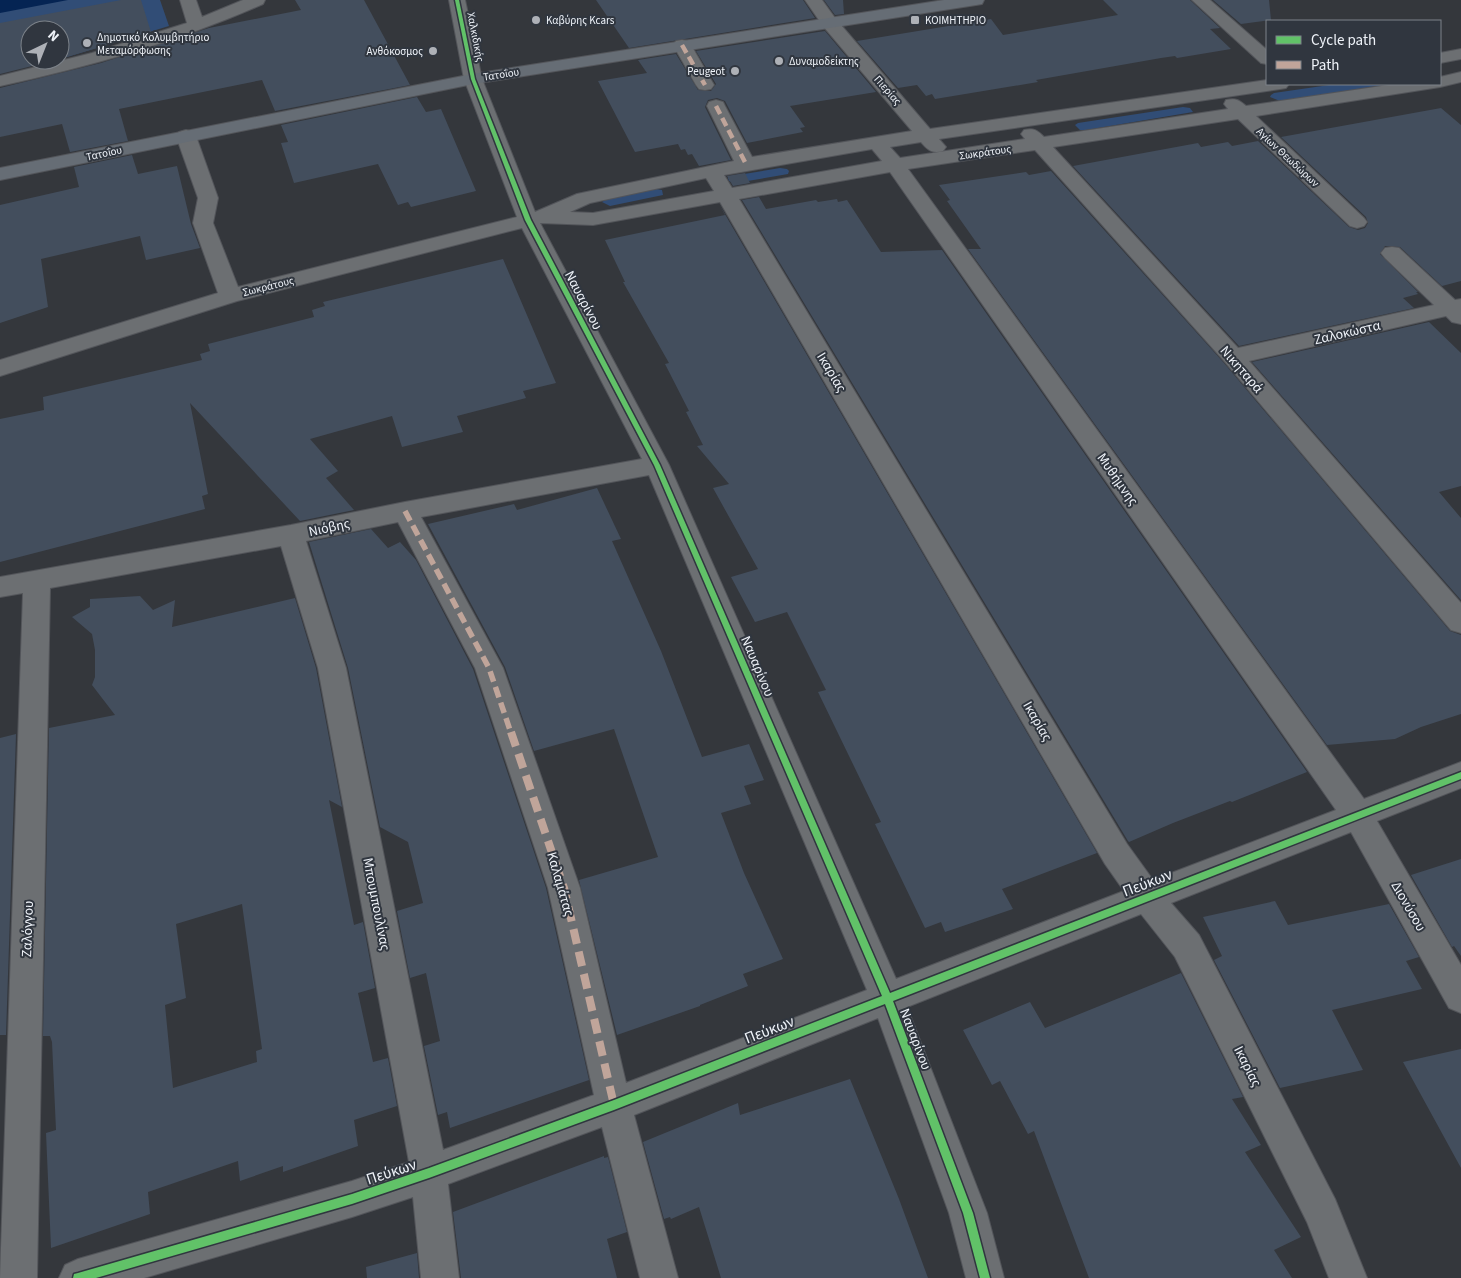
<svg xmlns="http://www.w3.org/2000/svg" width="1461" height="1278" font-family="'Source Sans 3',sans-serif">
<rect width="100%" height="100%" fill="#34373c"/>
<path fill="#314d76" d="M0 0H160L169 26 60 59V30H30V60L0 70Z
M1336 84H1391L1280 101 1270 97 1271 95 1274 93Z
M1183 107 1190 108 1193 112 1086 130H1080L1075 125 1078 123Z
M780 168 787 169 789 171 788 174 736 183 729 181 728 178 732 176Z
M656 189 662 190 663 195 610 206 602 202 608 198Z"/>
<path fill="#052453" d="M0 0H68L0 13Z"/>
<path fill="#434e5d" fill-rule="evenodd" d="M121 0H141L151 32 60 59V30H30V60H56L0 74V23Z
M295 0H364L410 85 275 111 262 80 119 109 128 141 70 152 62 124 0 137V88L101 63 209 28 301 10Z
M596 0H803L815 18 629 48Z
M824 0H843L844 14 835 15Z
M1103 0H1190L1220 28 1210 29 1231 49 1177 58 1175 56 1161 58 1036 80 1038 82 935 99 932 94 926 96 917 85 898 88 857 41 991 19 1003 35 1118 15Z
M1213 0H1269L1271 20 1241 24Z
M825 31 876 92 790 106 805 127 800 128 803 132 747 143 725 101 717 98 708 100 705 107 731 160 699 166 692 154 688 155 685 149 681 150 678 144 635 152 598 81 647 73 638 60 676 54 698 90 711 91 716 84 696 51Z
M417 97 426 112 441 109 476 191 411 207 408 202 398 205 378 164 294 183 281 143 288 142 281 125Z
M1441 108 1461 125V281L1442 286 1400 247 1385 246 1380 254 1418 292H1416L1418 294 1403 298 1414 308 1239 346 1073 166 1198 143 1201 147 1228 142 1232 146 1258 141 1349 227 1358 230 1365 228 1368 223 1366 217 1281 137Z
M132 155 138 174 177 166 191 224 200 248 146 260 140 236 41 259 48 307 0 323V205L79 187 74 167Z
M1051 171 1224 363 1450 631 1461 635V714L1421 727 1395 739 1327 745 968 249H981L947 201 950 200 939 185 1026 172 1029 175Z
M745 173 750 183 733 186 727 176Z
M759 197 766 209 816 200 818 202 837 199 838 202 847 200 881 252 942 250 1307 772 1232 802 1230 801 1173 823 1129 842 1128 841 742 200Z
M719 204 1097 853 1002 889 1013 909 945 932 941 922 925 928 875 824 881 822 818 692 826 690 787 612 755 622 731 577 758 569 713 488 729 484 697 446 703 445 686 412 689 411 665 364 669 363 623 282H625L605 240 725 215Z
M503 259 556 383 523 391 526 398 457 416 463 432 402 447 392 416 310 439 338 471 326 478 354 510 300 521 190 403 208 494 202 496 205 509 0 562V419L44 410 43 397 202 360 200 354 210 351 208 344 314 317 312 310 325 306 323 302Z
M1429 322 1461 353V486L1439 492 1461 518V600L1252 362Z
M597 488 621 539 612 541 661 651 702 757 749 744 764 780 744 786 751 804 721 813 744 873 783 959 743 974 748 986 700 1005V1006L617 1035 579 880 658 857 614 729 534 751 505 667 428 524 514 504 517 510Z
M371 529 388 548 400 542 416 560 473 669 546 888 589 1080 450 1128 447 1112 438 1115 424 1046 440 1041 426 973 410 978 397 911 423 903 408 842 380 827 348 668 309 542Z
M140 596 153 610 175 600 172 627 295 598 316 668 342 807 329 800 354 925 363 922 375 988 358 993 373 1062 388 1058 397 1106 354 1120 358 1146 283 1172V1166L240 1181 238 1161 148 1192 150 1214 51 1248 46 1133 56 1130 52 1042 50 1036H43L49 728 115 715 92 685 95 677V650L92 634 72 617 90 607V599ZM242 904 262 1049 256 1051 257 1062 173 1088 165 1005 186 998 176 924Z
M16 734 6 1035H0V738Z
M1461 859V956L1454 946 1452 947 1411 875Z
M1275 901 1288 925 1389 904 1419 957 1406 961 1422 989 1332 1010 1363 1070 1280 1088 1214 960 1222 956 1203 917Z
M1181 973 1243 1097 1232 1099 1261 1145 1245 1152 1301 1237 1274 1250 1292 1278H1089L1034 1131 1028 1134 1000 1081 992 1085 963 1030 1030 1002 1045 1028Z
M1461 1049V1168L1403 1062Z
M850 1079 899 1199 928 1278H721L699 1207 671 1219 670 1217 664 1219 643 1142 738 1103 740 1115Z
M604 1156V1158L608 1157 627 1232 607 1239 617 1278H461L453 1212Z
M417 1253 419 1278H367L366 1267Z"/>
<g fill="none" stroke-linecap="round" stroke-linejoin="round">
<g stroke="#53555a" stroke-width="2">
<path id="minor" d="M180 0H196L202 17 243 0H265L263 4C177 42 92 66 0 86V76L92 53 187 23Z
M449 0H465L482 79 535 212 577 194 734 161 707 106 709 102 716 100 723 102 725 106 752 157 912 131 823 26 805 0H822L835 18 930 129 1267 80V84H1289L1286 88 1280 89 939 139 946 147 943 151C932 154 928 150 921 142L890 147 900 158 1025 139 1021 134 1024 130C1034 128 1037 130 1044 137L1228 109 1224 104 1226 100C1236 98 1239 100 1246 106L1395 84H1440V77L1461 72V82L1440 87 1256 116 1364 218 1367 222 1364 226 1357 228 1350 226 1238 119 1053 147 1238 348 1434 305 1385 258 1381 253 1385 248 1392 247 1399 248 1455 300 1461 299V324L1452 322 1446 316 1249 361 1461 603V633L1451 630 1225 362 1035 150 908 169 1364 799 1461 762V788L1377 821 1461 965V1013L1449 1008 1351 832 1171 903 1199 935 1335 1199 1367 1278H1329L1307 1222 1175 957 1141 914 907 1007 987 1213 1004 1278H966L949 1213 878 1018 634 1115 678 1278H640L602 1127 448 1184 459 1278H421L413 1197 352 1217 144 1278H59L65 1265 78 1259 352 1181 409 1162 318 668 281 546 50 588 37 1278H0L23 593 0 597V577L291 525 405 502 642 459 522 228 237 301 0 376V360L218 293 193 223 198 198 176 136 179 132 186 130 193 132 196 136 218 198 213 223 238 287 517 217 464 79ZM872 149 882 161 732 188 724 175ZM890 172 1336 810 1153 880 1127 844 739 199ZM706 178 714 191 593 213 570 212 590 203ZM720 202 1105 864 1124 891 896 979 669 465 540 223 593 225ZM649 475 867 990 626 1083 580 888 503 668 421 517ZM398 522 475 668 548 888 594 1095 443 1150 346 668 306 541Z
M1192 0H1210L1267 50V64L1261 63Z
M682 40 688 41 691 45 714 85 711 89 705 90 699 89 696 85 673 45 676 41Z
M1461 49V59L1440 63V53Z"/>
</g>
<g stroke="#53555a" stroke-width="2">
<path id="major" d="M944 0H984L982 4 976 5 473 84 0 180V168L473 74Z"/>
</g>
<use href="#minor" fill="#6c6f72" fill-rule="evenodd"/>
<use href="#major" fill="#666d75" fill-rule="evenodd"/>
<path stroke="#c0a59a" stroke-width="4.5" stroke-dasharray="9 4.5" stroke-linecap="butt" d="M682 45 705 85
M716 106 746 164"/>
<path stroke="#c0a59a" stroke-width="5.5" stroke-dasharray="11 5.5" stroke-linecap="butt" d="M405 511 489 668 511 733"/>
<path stroke="#c0a59a" stroke-width="8" stroke-dasharray="15 8" stroke-linecap="butt" d="M511 732 564 888 614 1105"/>
<g stroke="#30363f" stroke-width="3">
<path id="cycleway" d="M455 0H459L475 79 531 220 660 465 890 993 1461 772V779L893 1001 973 1213 990 1278H980L963 1213 885 1004 614 1110 429 1178 352 1204 96 1278H73L74 1274 78 1273 352 1194 429 1168 614 1100 882 996 654 465 525 220 471 79Z"/>
</g>
<use href="#cycleway" fill="#61c268" fill-rule="evenodd"/>
</g>
<g fill="#aeb1b7" stroke="#30363f" stroke-width="2">
<circle cx="536" cy="20" r="5"/>
<rect x="910" y="15" width="10" height="10" rx="2.5"/>
<circle cx="87" cy="43" r="5"/>
<circle cx="433" cy="51" r="5"/>
<circle cx="779" cy="61" r="5"/>
<circle cx="735" cy="71" r="5"/>
</g>
<g text-anchor="middle" stroke-width="4" stroke-linejoin="round" paint-order="stroke">
<g font-size="11" fill="#eff3f9" stroke="#30363f" text-anchor="start">
<text x="546" y="24">Καβύρης Kcars</text>
<text x="925" y="24">ΚΟΙΜΗΤΗΡΙΟ</text>
<text x="97" y="41">Δημοτικό Κολυμβητήριο<tspan x="97" dy="13">Μεταμόρφωσης</tspan></text>
<text x="423" y="55" text-anchor="end">Ανθόκοσμος</text>
<text x="789" y="65">Δυναμοδείκτης</text>
<text x="725" y="75" text-anchor="end">Peugeot</text>
</g>
<g font-size="11" fill="#eff3f9" stroke="#30363f">
<text transform="translate(476 37) rotate(79)" y="4">Χαλκιδικής</text>
<text transform="translate(501 74) rotate(-9)" y="4">Τατοΐου</text>
<text transform="translate(888 90) rotate(49)" y="4">Πιερίας</text>
<text transform="translate(985 152) rotate(-8)" y="4">Σωκράτους</text>
<text transform="translate(104 153) rotate(-12)" y="4">Τατοΐου</text>
<text transform="translate(1288 157) rotate(43)" y="4">Αγίων Θεωδώρων</text>
<text transform="translate(268 286) rotate(-14)" y="4">Σωκράτους</text>
</g>
<g font-size="14" fill="#eff3f9" stroke="#30363f">
<text transform="translate(584 300) rotate(62)" y="5">Ναυαρίνου</text>
<text transform="translate(1347 332) rotate(-13)" y="5">Ζαλοκώστα</text>
<text transform="translate(1242 369) rotate(49)" y="5">Νικηταρά</text>
<text transform="translate(832 372) rotate(59)" y="5">Ικαρίας</text>
<text transform="translate(1118 479) rotate(55)" y="5">Μυθήμνης</text>
<text transform="translate(329 527) rotate(-12)" y="5">Νιόβης</text>
<text transform="translate(758 666) rotate(67)" y="5">Ναυαρίνου</text>
<text transform="translate(1038 721) rotate(60)" y="5">Ικαρίας</text>
<text transform="translate(561 884) rotate(74)" y="5">Καλαμάτας</text>
<text transform="translate(377 904) rotate(79)" y="5">Μπουμπουλίνας</text>
<text transform="translate(1409 906) rotate(60)" y="5">Διονύσου</text>
<text transform="translate(27 929) rotate(-88)" y="5">Ζαλόγγου</text>
<text transform="translate(916 1039) rotate(69)" y="5">Ναυαρίνου</text>
<text transform="translate(1248 1066) rotate(63)" y="5">Ικαρίας</text>
</g>
<g font-size="16" fill="#eff3f9" stroke="#30363f">
<text transform="translate(1147 882) rotate(-21)" y="6">Πεύκων</text>
<text transform="translate(769 1029) rotate(-21)" y="6">Πεύκων</text>
<text transform="translate(391 1171) rotate(-18)" y="6">Πεύκων</text>
</g>
</g>
<rect x="1266" y="20" width="175" height="65" fill="#30363f" stroke="#7c8289"/>
<rect x="1276" y="36" width="25" height="8" fill="#61c268" stroke="#7c8289"/>
<text x="1311" y="45" font-size="15" fill="#eff3f9">Cycle path</text>
<rect x="1276" y="61" width="25" height="8" fill="#c0a59a" stroke="#7c8289"/>
<text x="1311" y="70" font-size="15" fill="#eff3f9">Path</text>
<g transform="translate(45 45) rotate(43)"><circle r="24" fill="#30363f" stroke="#7c8289"/>
<path d="M0-4L9 19L0 12L-9 19Z" fill="#aeb1b7"/>
<text y="-8" font-size="14" font-weight="bold" text-anchor="middle" fill="#eff3f9">N</text>
</g>
</svg>
